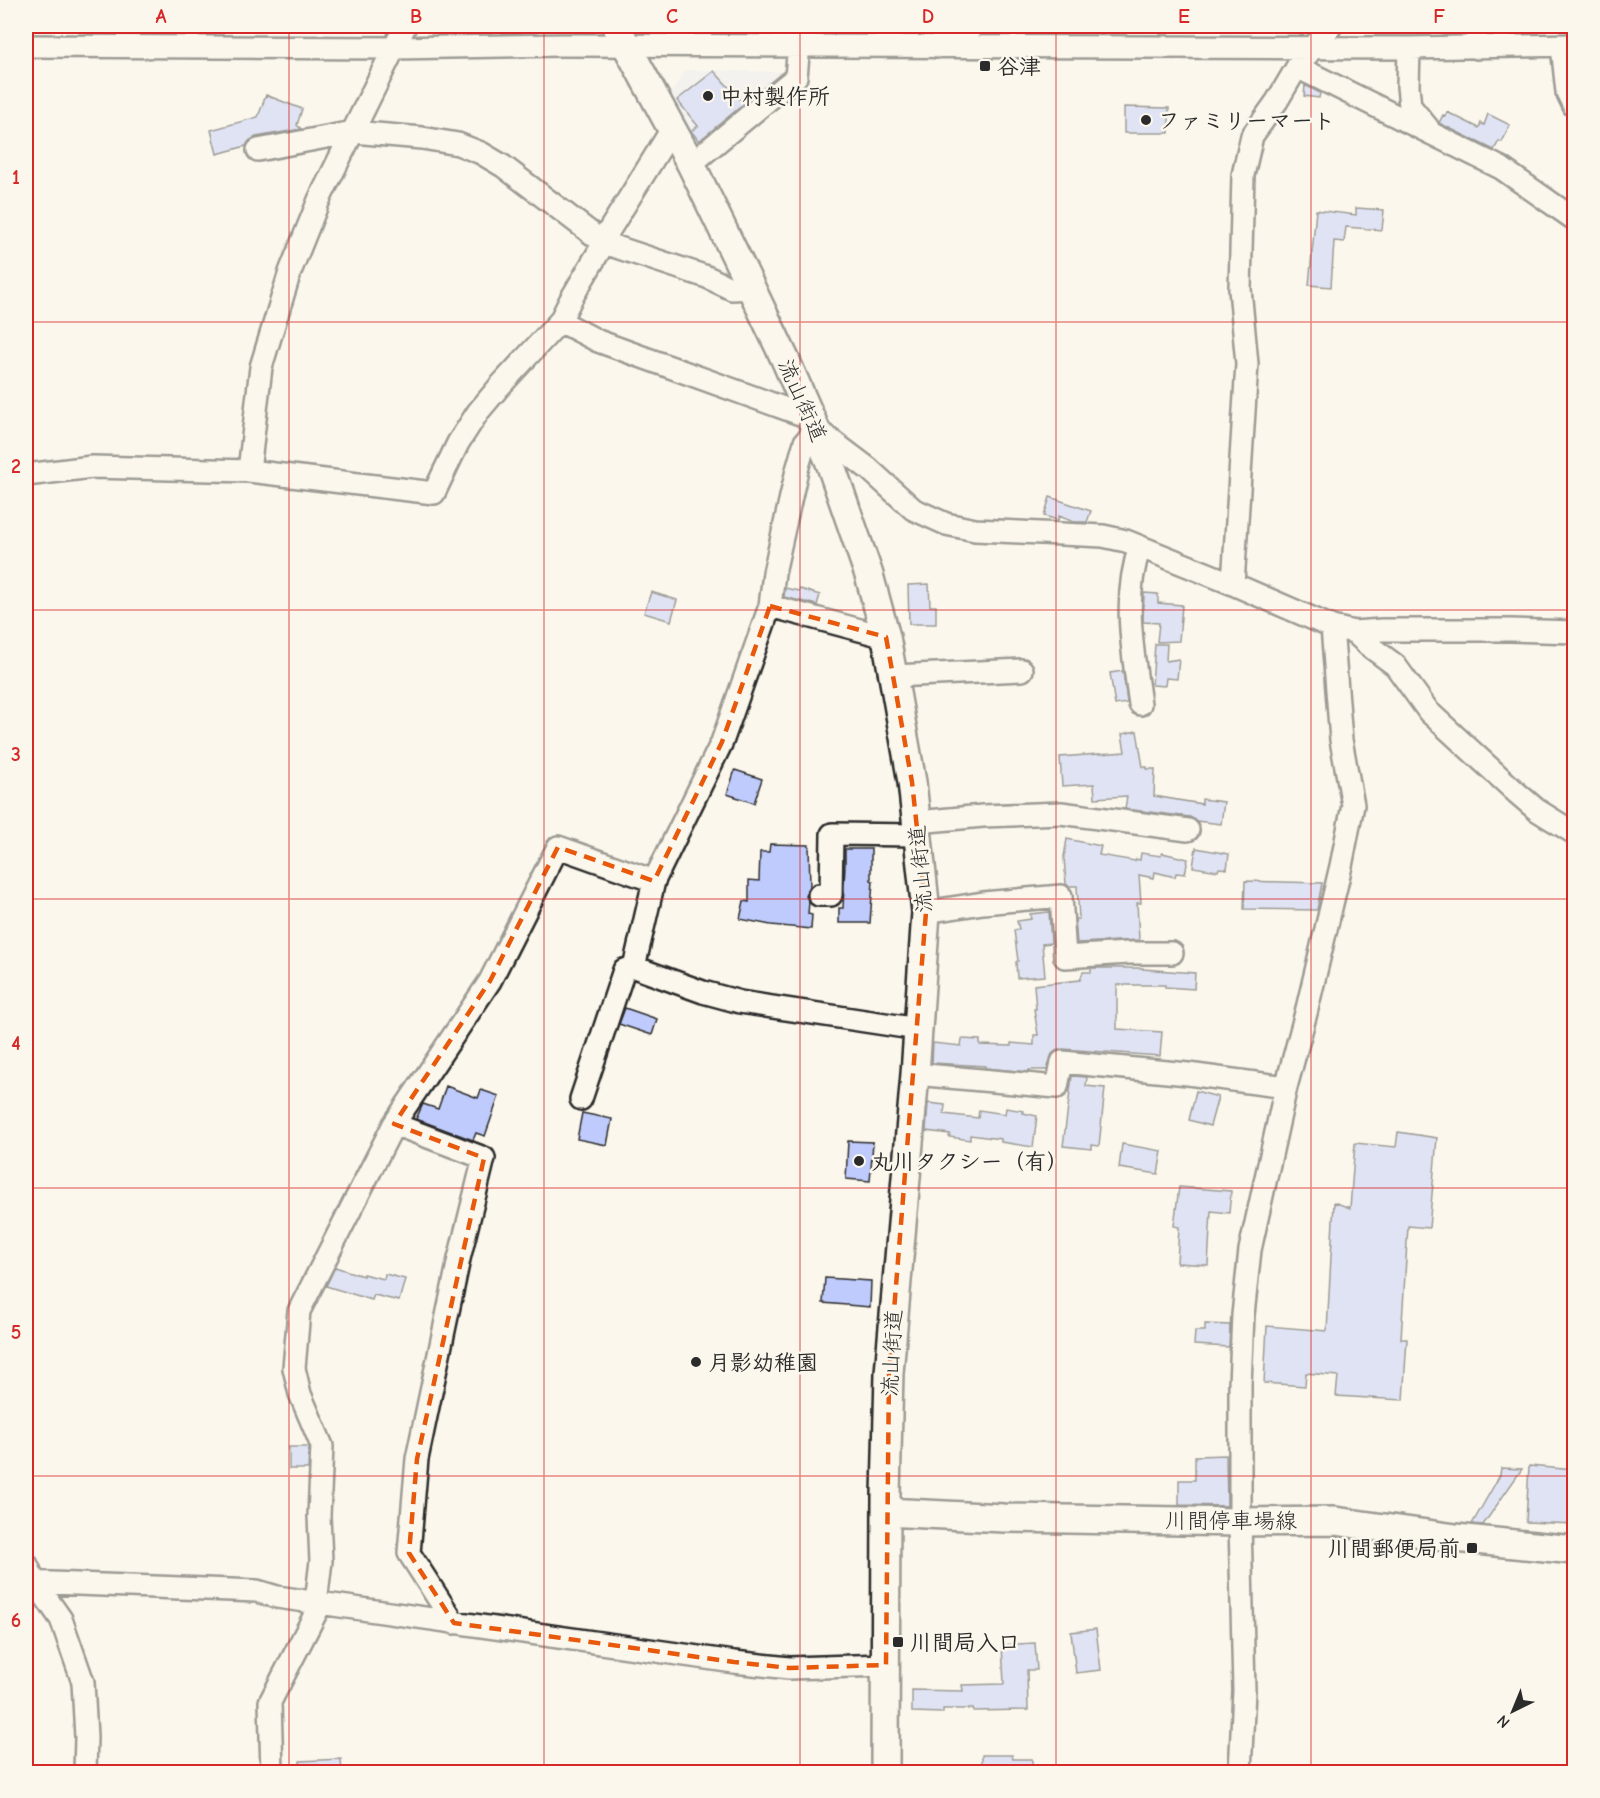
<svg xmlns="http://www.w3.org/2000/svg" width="1600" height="1798" font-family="'Comic Neue','Klee One',sans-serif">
<rect width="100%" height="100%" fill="#fbf7ec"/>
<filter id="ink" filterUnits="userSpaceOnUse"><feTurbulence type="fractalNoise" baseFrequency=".0167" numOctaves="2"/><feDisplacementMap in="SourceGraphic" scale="12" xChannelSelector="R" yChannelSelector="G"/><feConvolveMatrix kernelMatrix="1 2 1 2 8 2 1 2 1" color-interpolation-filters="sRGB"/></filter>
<g filter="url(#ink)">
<path fill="#e9eaf1" d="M685 70 792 72 698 153 668 98Z"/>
<path fill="#bfcbfc" stroke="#2b2b2b" stroke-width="1.5" d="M714 71 744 104 699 141 691 131 698 126 677 100Z
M1305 85 1320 93 1319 98 1304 96Z
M266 95 302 109 297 125 301 129 256 137 249 141 246 146 217 154 211 130 258 117Z
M1124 107 1169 108V133H1124Z
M1447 112 1479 128 1481 123 1484 125 1488 114 1510 125 1502 142 1499 141 1494 150 1439 123 1443 115 1445 116Z
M1356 208 1384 210 1382 230 1346 227 1344 242 1334 241 1331 287 1309 285 1316 210 1356 215Z
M1050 497 1091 511 1087 522H1074L1059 516 1058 520 1044 516Z
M929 584 930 606H936V624H909L908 585Z
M785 588 799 591 800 589 820 595 817 605 784 597Z
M651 592 677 600 671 621 644 613Z
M1144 593 1158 594V603L1182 605 1179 641 1157 642 1159 623 1143 622Z
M1155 644H1167L1166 661 1179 659 1177 679 1166 678 1165 686 1152 685Z
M1123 671 1127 703 1115 705 1110 673Z
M1137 731 1143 767H1147V769H1155L1154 796 1202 804V799L1224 802 1221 824 1196 821 1190 817 1125 809 1127 796 1095 798 1094 784 1062 786 1060 757 1125 752 1122 734Z
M735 770 762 779 754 803 727 794Z
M1067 839 1101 846 1099 855 1135 861 1136 859 1140 860 1141 853 1161 856 1162 853 1188 859 1185 874 1176 873 1175 877 1155 872 1154 878 1139 875 1141 903H1137L1139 940 1077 943 1075 919H1079L1077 886H1069L1066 884 1064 857Z
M770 844 809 845 810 887 806 896 809 902 808 914 812 915 811 929 771 925 740 919 744 901 749 902V880L759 881 760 852H769Z
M1196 848 1229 854 1227 869 1219 868 1218 871 1193 867Z
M845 849H871V880L873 881 870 923H839V908H843L845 865Z
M1245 881 1322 883 1317 910 1244 909Z
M1049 912 1051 943 1042 944 1045 976 1017 978 1016 962 1018 961 1014 930 1019 929 1017 921 1031 919 1030 914Z
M1091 968H1143V969L1195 973 1194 989 1165 987V985H1117V1029L1162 1032 1160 1056 1063 1049 1057 1050 1052 1054 1047 1070H1029L1028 1072 985 1068V1066L932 1063 933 1043 961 1046 962 1039 980 1040V1045L1011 1046V1043L1034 1045V1035H1038L1034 1009H1036L1034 985 1080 980 1083 972H1091Z
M625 1008 657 1019 652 1035 619 1024Z
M1072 1076 1087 1077 1086 1086 1105 1088 1099 1146 1092 1145V1149L1063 1146Z
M446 1086 478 1098 481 1090 499 1096 485 1136 476 1133 473 1140 416 1119 423 1104 438 1109Z
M1196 1091 1218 1097 1210 1126 1189 1120Z
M928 1103 945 1105 944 1114 978 1118 979 1110 1005 1114 1006 1108 1024 1111 1023 1113 1037 1116 1033 1147 1001 1142V1139L970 1135V1140L949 1137 950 1134 926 1131Z
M582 1113 612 1119 607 1145 577 1139Z
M1398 1132 1437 1138 1429 1228 1408 1226 1401 1339H1407L1403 1400 1336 1396 1338 1376 1306 1373 1305 1386 1264 1383 1267 1326 1327 1331 1334 1202 1350 1208 1355 1143 1396 1147Z
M848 1141 873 1142 870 1181 846 1179Z
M1122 1144 1162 1151 1158 1174 1119 1168Z
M1179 1187 1231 1191 1229 1213 1211 1211 1208 1265 1177 1263 1179 1227 1174 1226Z
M335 1267 363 1276V1274L384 1279 385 1274 405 1279 399 1301 374 1295 372 1300 326 1286Z
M825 1278 871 1281 870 1307 823 1303Z
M1205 1324 1230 1325 1229 1347 1194 1345 1195 1331H1205Z
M289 1447H309L308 1469H289Z
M1226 1455 1227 1506 1179 1505V1480H1195V1456Z
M1529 1466 1575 1470V1524L1526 1522Z
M1501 1468 1522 1469 1483 1525 1472 1524 1500 1475Z
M1096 1629 1101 1670 1076 1673 1071 1632Z
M1035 1643 1037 1670H1027L1028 1710 973 1711V1709H943V1713L912 1712V1690L963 1691 962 1685 1004 1684 1002 1645Z
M982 1755H1012L1013 1759H1032V1773H982Z
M341 1759 342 1773H300V1761Z"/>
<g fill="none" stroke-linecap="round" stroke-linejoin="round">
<g stroke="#2b2b2b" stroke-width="26">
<path id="minor" d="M1476 26 1477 48
M26 46 395 48 562 45 1409 48 1574 45
M1562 46 1567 92 1574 106
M937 47 974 26
M1409 48 1408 86 1410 106 1428 128
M1297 67 1501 168 1574 219
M258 150 353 132 422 138 458 144 481 153 503 166 604 243 707 277 732 289 752 288
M691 164 796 77 799 45
M560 321 598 341 811 418
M249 471 261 367 290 272 319 200 405 26
M26 475 92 467 249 471 434 493 458 443 478 412 499 387 560 321 571 299 604 243 608 232 672 129
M1140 547C1122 597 1133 652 1140 704
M1233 584 1247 364 1240 289 1243 175 1252 136 1277 101 1297 67 1331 26
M770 606 774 573 797 470 805 442 816 429 869 469 913 509 946 524 975 530 1103 536 1126 541 1233 584 1332 627 1354 632 1382 630H1511L1574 632
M1354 632 1368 645 1395 665 1429 712 1517 793 1537 810 1574 833
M886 637 770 606 722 742 654 881 634 967 703 992 740 1002 918 1029
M894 676 1022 670
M917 822 983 816 1061 813 1188 830
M819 895H831L832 834 918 835
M926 912 983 903 1061 896 1065 957 1128 953H1172
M915 1074 1057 1087 1062 1062 1188 1074 1286 1087
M581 1099 624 970 634 967
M394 1124 484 1158 459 1259 417 1459 409 1553 454 1623
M26 1563 35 1582 61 1619 83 1682 86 1737 85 1772
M26 1582 257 1591 277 1597 734 1662 789 1668 886 1665
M316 1602 321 1561 319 1516 322 1446 300 1394 294 1368 299 1311 394 1124 490 981 558 847 654 881
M272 1772 270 1702 321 1603
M1240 1772 1244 1691 1240 1522V1384L1243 1315 1250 1250 1286 1087 1306 1013 1341 866 1353 805 1341 740 1332 627"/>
</g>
<g stroke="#2b2b2b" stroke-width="32">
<path id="major" d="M616 26 691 164 744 273 785 359 829 460 869 575 886 637 912 782 926 912 915 1074 889 1373 886 1495 885 1772
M886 1512 1004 1518 1240 1522 1335 1521 1456 1538 1574 1550"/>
</g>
<use href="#minor" stroke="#fbf7ec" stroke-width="21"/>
<use href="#major" stroke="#fbf7ec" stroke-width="27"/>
</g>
</g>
<path d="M0 0H1600V1798H0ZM770 606 886 637 912 782 926 912 889 1373 886 1665 789 1668 734 1662 454 1623 409 1553 417 1459 484 1158 394 1124 490 981 558 847 654 881 722 742Z" fill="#fbf7ec" fill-opacity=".55" fill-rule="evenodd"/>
<path fill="none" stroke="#e8590c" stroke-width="4.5" stroke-dasharray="12 8" stroke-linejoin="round" d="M770 606 886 637 912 782 926 912 889 1373 886 1665 789 1668 734 1662 454 1623 409 1553 417 1459 484 1158 394 1124 490 981 558 847 654 881 722 742Z"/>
<path fill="none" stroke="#d62828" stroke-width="1.5" stroke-opacity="0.55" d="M289 26V1772M544 26V1772M800 26V1772M1056 26V1772M1311 26V1772M26 322H1574M26 610H1574M26 899H1574M26 1188H1574M26 1476H1574"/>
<g fill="#2b2b2b" stroke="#fbf7ec" stroke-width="2">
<rect x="979" y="60" width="12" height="12" rx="3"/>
<circle cx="708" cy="96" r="6"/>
<circle cx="1146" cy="120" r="6"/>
<circle cx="859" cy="1161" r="6"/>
<circle cx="696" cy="1362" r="6"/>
<rect x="1466" y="1542" width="12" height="12" rx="3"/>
<rect x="892" y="1636" width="12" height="12" rx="3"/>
</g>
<g text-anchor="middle" stroke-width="5" stroke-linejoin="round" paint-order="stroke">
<g font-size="22" font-weight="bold" fill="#2b2b2b" stroke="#fbf7ec" text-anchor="start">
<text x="997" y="74">谷津</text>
<text x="720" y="104">中村製作所</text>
<text x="1158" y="128">ファミリーマート</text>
<text x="871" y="1169">丸川タクシー（有）</text>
<text x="708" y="1370">月影幼稚園</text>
<text x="1460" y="1556" text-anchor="end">川間郵便局前</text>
<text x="910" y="1650">川間局入口</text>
</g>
<g font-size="22" fill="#2b2b2b" stroke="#fbf7ec">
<text transform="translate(803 400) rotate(66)" y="8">流山街道</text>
<text transform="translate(920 869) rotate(-95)" y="8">流山街道</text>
<text transform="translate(891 1353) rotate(-87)" y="8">流山街道</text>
<text x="1231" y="1528">川間停車場線</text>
</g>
</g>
<rect width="1600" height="1798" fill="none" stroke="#fbf7ec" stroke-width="66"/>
<g transform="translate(1513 1711) rotate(223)" stroke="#fbf7ec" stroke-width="4.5" paint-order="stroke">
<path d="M0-4.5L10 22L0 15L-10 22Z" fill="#2b2b2b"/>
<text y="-9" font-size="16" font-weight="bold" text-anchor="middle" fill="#2b2b2b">N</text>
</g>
<rect x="33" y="33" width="1534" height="1732" fill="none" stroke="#d62828" stroke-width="2"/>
<g font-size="20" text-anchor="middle" font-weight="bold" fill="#d62828">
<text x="161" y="23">A</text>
<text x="416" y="23">B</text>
<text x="672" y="23">C</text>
<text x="928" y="23">D</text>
<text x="1184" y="23">E</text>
<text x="1439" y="23">F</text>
<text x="16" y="184">1</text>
<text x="16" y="473">2</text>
<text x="16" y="761">3</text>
<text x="16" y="1050">4</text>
<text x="16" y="1339">5</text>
<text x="16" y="1627">6</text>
</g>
</svg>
